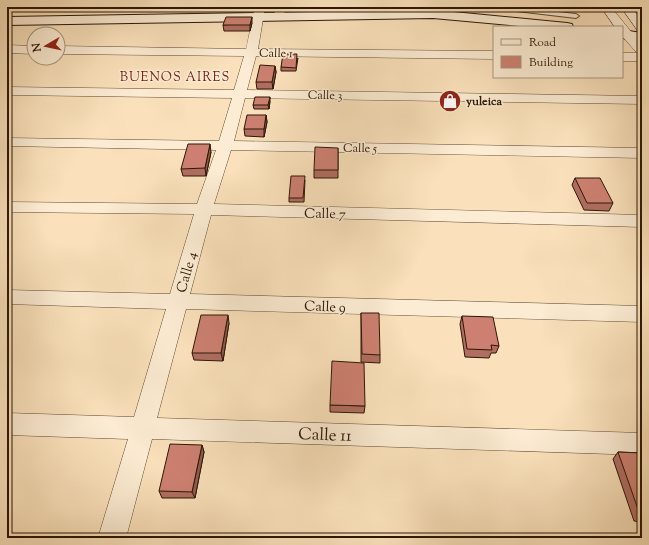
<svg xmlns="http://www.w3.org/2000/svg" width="649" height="545" font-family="'Sorts Mill Goudy',serif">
<rect width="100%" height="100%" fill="#fae1bb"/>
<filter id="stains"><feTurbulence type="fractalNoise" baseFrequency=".005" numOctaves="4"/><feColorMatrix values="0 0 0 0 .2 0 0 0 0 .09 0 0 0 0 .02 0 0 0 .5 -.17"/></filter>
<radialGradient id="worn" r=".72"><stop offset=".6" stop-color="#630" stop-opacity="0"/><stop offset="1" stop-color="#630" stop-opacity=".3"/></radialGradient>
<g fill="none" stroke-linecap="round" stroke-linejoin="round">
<g stroke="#5f4933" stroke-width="2">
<path id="lane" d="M496 7H513L576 14 579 16 576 18 499 9Z"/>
</g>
<g stroke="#5f4933" stroke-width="1">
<path id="street" d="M255 7H265L258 49 494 51V59L256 56 247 90 642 96V104L245 98 234 141 642 148V158L231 150 214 204 642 215V227L211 215 190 294 642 306V322L186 309 157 418 642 433V455L152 439 126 538H98L128 439 7 435V413L134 417 166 309 7 304V290L170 294 194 214 7 212V202L197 204 216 150 7 146V138L219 141 232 98 7 95V87L234 90 244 56 58 54V46L246 49Z
M276 7H286L283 18 279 19 274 16Z
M601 7H611L642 45V61H622V53H637L622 36V27H615Z
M621 7H631L642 21V32L638 31Z
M7 45 34 46V54L7 53Z"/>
</g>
<g stroke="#2b1606" stroke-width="2">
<path id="secondary" d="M433 10 567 23 572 24 573 27H531L433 18 7 25V17Z
M622 30 642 33V41L622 38Z"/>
</g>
<use href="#lane" fill="#fcecd3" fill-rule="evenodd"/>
<use href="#street" fill="#fcecd3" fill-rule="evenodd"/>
<use href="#secondary" fill="#fcecd3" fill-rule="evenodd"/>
</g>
<path fill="#b06e61" stroke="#2b1606" d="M252 23 250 31H224L223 25Z
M298 58 296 71H281V67Z
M275 66 276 72 273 89H257L256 82Z
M270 101 269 109H254L253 105Z
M266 115 267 122 264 137 245 136 244 129Z
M338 148V178H314V170Z
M211 152 206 176H183L181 169Z
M575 178 613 203 609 211 584 210 572 185Z
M305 180 304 202H289V198Z
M361 313 380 355V363L361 362Z
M462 316 499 346 496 353H491L489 358 465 357 460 324Z
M229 323 223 361 194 360 192 353Z
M330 405 365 406 364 413 330 412Z
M202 445 204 452 195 498H162L159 491Z
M618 452 642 453V522L634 521 613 459Z"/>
<path fill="#905a4f" stroke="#2b1606" d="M252 17V23L250 31V25Z
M275 66 276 72 273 89 272 82Z
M270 97V101L269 109 268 105Z
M266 115 267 122 264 137V129Z
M210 144 211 152 206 176 205 168Z
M228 315 229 323 223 361 221 353Z
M202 445 204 452 195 498 192 492Z"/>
<path fill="#cd8071" stroke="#2b1606" d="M226 17H252L250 25H223Z
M283 54H297L296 68 281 67Z
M260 65 275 66 272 82H256Z
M255 97H270L268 105H253Z
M247 115H266L264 129H244Z
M188 144H210L205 168 181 169Z
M315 147 338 148V170H314Z
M291 176H305L303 198H289Z
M575 178H600L613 203H587Z
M361 313H379L380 355 362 354Z
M201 315H228L221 353H192Z
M462 316 493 317 499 346 491 345 492 350 467 349Z
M332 361 364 363 365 406 330 405Z
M170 444 202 445 192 492 159 491Z
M618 452 642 453V515H640Z
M608 536H640L641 538H608Z"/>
<defs>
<g id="shop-disc" transform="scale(1.15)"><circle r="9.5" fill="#8f2418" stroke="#fcecd3"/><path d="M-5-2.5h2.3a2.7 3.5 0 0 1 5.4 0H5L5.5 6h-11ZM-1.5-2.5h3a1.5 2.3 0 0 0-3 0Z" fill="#fff"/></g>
</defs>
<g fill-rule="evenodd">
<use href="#shop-disc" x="450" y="101"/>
</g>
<g text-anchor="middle" stroke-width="3" stroke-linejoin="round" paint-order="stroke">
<g font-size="12" fill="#2b1606" stroke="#fcecd3">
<text transform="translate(276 53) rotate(1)" y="4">Calle 1</text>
<text transform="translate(325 95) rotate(1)" y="4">Calle 3</text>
<text transform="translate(360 148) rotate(1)" y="4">Calle 5</text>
</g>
<g font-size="12" font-weight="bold" fill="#2b1606" stroke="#fcecd3" text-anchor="start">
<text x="466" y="105">yuleica</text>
</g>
<g font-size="13" letter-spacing="1" fill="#7a1f14" stroke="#fcecd3">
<text x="175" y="81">BUENOS AIRES</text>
</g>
<g font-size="14" fill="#2b1606" stroke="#fcecd3">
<text transform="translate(325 213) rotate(1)" y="5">Calle 7</text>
<text transform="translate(186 272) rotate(-74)" y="5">Calle 4</text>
<text transform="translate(325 306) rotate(2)" y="5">Calle 9</text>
</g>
<g font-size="17" fill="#2b1606" stroke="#fcecd3">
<text transform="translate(325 434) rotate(2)" y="6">Calle 11</text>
</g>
</g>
<rect width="649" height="545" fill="none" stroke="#fae1bb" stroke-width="24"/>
<rect x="8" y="8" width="633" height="529" fill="none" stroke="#2b1606" stroke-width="2"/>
<rect x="12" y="12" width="625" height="521" fill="none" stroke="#2b1606"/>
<rect x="493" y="26" width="130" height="52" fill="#fcecd3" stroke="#a89681"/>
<rect x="501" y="39" width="20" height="6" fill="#fcecd3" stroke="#a89681"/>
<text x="529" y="46" font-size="12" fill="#2b1606">Road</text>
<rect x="501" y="56" width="20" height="12" fill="#cd8071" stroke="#a89681"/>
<text x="529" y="66" font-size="12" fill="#2b1606">Building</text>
<g transform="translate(46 46) rotate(261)"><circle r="19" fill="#fcecd3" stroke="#a89681"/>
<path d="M0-3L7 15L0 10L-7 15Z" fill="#8f2418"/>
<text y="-6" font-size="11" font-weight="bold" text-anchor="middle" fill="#2b1606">N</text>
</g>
<rect width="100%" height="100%" filter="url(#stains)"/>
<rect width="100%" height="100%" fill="url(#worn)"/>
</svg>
